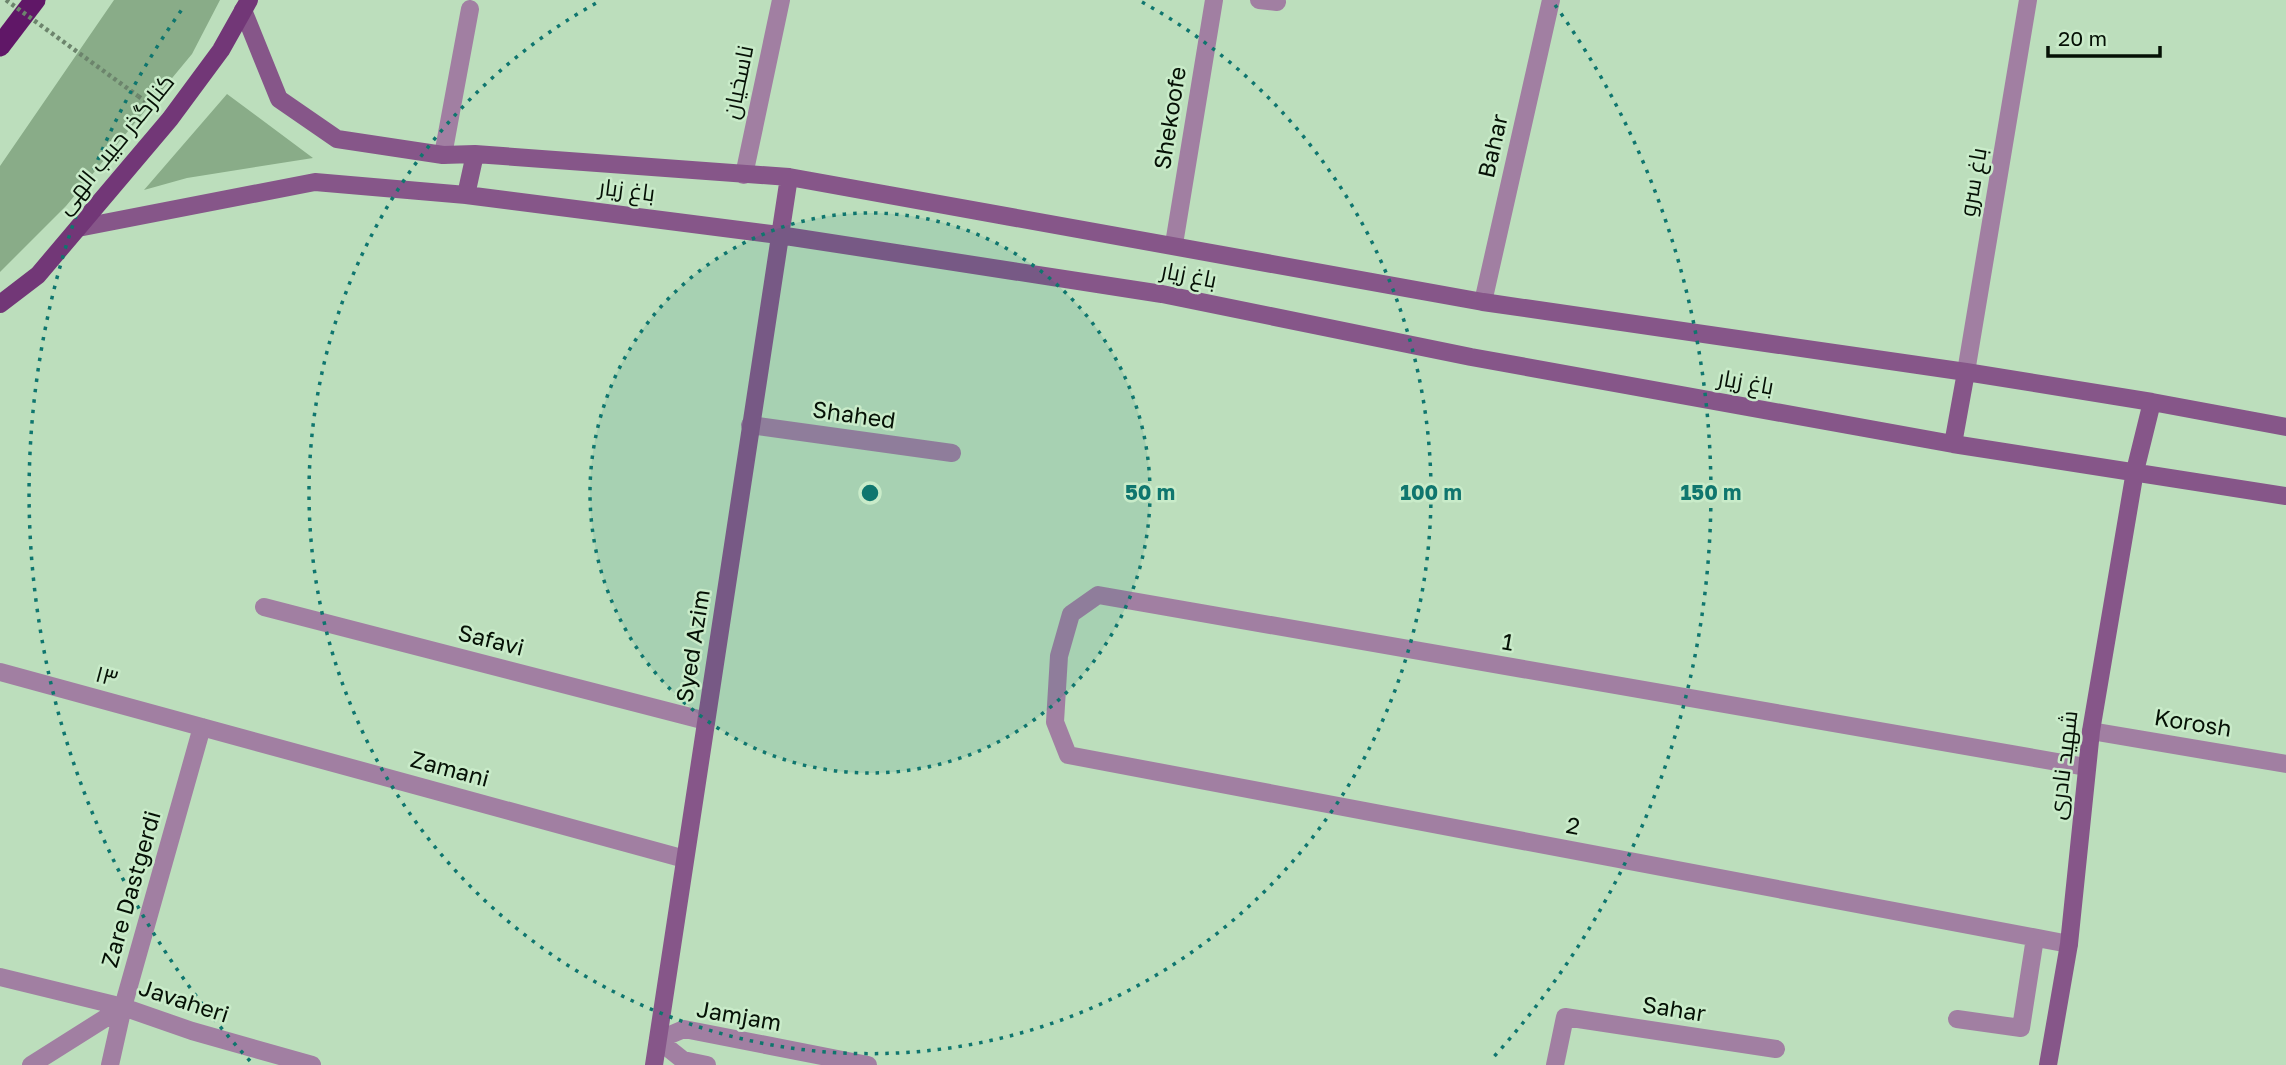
<svg xmlns="http://www.w3.org/2000/svg" width="2286" height="1065" font-family="'Golos Text',Cairo,sans-serif">
<rect width="100%" height="100%" fill="#bcdebc"/>
<path fill="#89ac88" d="M114 0H220L192 54 66 206 0 272V166Z
M227 94 313 158 187 178 144 190Z"/>
<g fill="none" stroke-linecap="round" stroke-linejoin="round">
<path stroke="#6c846c" stroke-width="4.5" stroke-dasharray="3.5 3.5" stroke-linecap="butt" d="M138 96 149 104"/>
<path stroke="#a17fa2" stroke-width="18" d="M1259 0 1277 2
M443 155 470 9
M744 175 781 0
M1174 244 1214 0
M1483 302 1551 0
M1966 372 2028 0
M750 425 952 453
M264 607 706 721
M0 672 685 859
M2091 731 2286 764
M2069 944 1068 755 1055 722 1059 656 1071 614 1098 595 2086 767
M0 977 123 1007 192 1031 312 1065
M1957 1019 2021 1028 2035 938
M31 1065 123 1007
M110 1065 123 1007 202 727
M707 1065 683 1060 658 1040 684 1029 868 1065
M1555 1065 1565 1017 1776 1049"/>
<path stroke="#865689" stroke-width="18" d="M243 10 279 99 337 139 443 155 475 154 789 177 1483 302 1966 372 2152 402 2286 427
M466 195 475 154
M78 228 315 182 466 195 779 235 1162 294 1471 357 1953 444 2286 496
M1953 444 1966 372
M654 1065 789 177
M2048 1065 2069 944 2091 731 2135 471 2152 402"/>
<path stroke="#723777" stroke-width="18" d="M0 304 38 275 170 119 221 50 249 0"/>
<path stroke="#601767" stroke-width="21" d="M0 46 35 0"/>
<path stroke="#6c846c" stroke-width="4.5" stroke-dasharray="3.5 3.5" stroke-linecap="butt" d="M6 0 138 96"/>
</g>
<circle cx="870" cy="493" r="280" fill="#0f766e" fill-opacity=".12"/>
<g fill="none" stroke="#0f766e" stroke-width="3.5" stroke-dasharray="3.5 7">
<circle cx="870" cy="493" r="280"/>
<path d="M1142 2A561 561 0 1 1 598 2"/>
<path d="M250 1061A841 841 0 0 1 185 5M1555 5A841 841 0 0 1 1490 1061"/>
</g>
<g text-anchor="middle" stroke-width="5" stroke-linejoin="round" paint-order="stroke">
<g font-size="23" fill="#051005" stroke="#c9ebc9">
<text transform="translate(738 82) rotate(-78)" y="8">ناسخیان</text>
<text transform="translate(1170 118) rotate(-81)" y="8">Shekoofe</text>
<text transform="translate(115 144) rotate(-51)" y="8">کنارگذر حبیب الهی</text>
<text transform="translate(1493 146) rotate(-77)" y="8">Bahar</text>
<text transform="translate(1973 182) rotate(-80)" y="8">باغ سرو</text>
<text transform="translate(627 190) rotate(7)" y="8">باغ زیار</text>
<text transform="translate(1189 275) rotate(11)" y="8">باغ زیار</text>
<text transform="translate(1746 382) rotate(10)" y="8">باغ زیار</text>
<text transform="translate(854 415) rotate(8)" y="8">Shahed</text>
<text transform="translate(491 640) rotate(14)" y="8">Safavi</text>
<text transform="translate(1508 642) rotate(10)" y="8">1</text>
<text transform="translate(693 646) rotate(-81)" y="8">Syed Azim</text>
<text transform="translate(107 676) rotate(15)" y="8">۱۳</text>
<text transform="translate(2193 723) rotate(9)" y="8">Korosh</text>
<text transform="translate(2063 765) rotate(-83)" y="8">شهید نادری</text>
<text transform="translate(450 769) rotate(15)" y="8">Zamani</text>
<text transform="translate(1573 826) rotate(11)" y="8">2</text>
<text transform="translate(131 889) rotate(-74)" y="8">Zare Dastgerdi</text>
<text transform="translate(184 1001) rotate(18)" y="8">Javaheri</text>
<text transform="translate(1674 1009) rotate(9)" y="8">Sahar</text>
<text transform="translate(739 1016) rotate(10)" y="8">Jamjam</text>
</g>
</g>
<circle cx="870" cy="493" r="10" fill="#0f766e" stroke="#c9ebc9" stroke-width="3.5"/>
<g font-size="21" text-anchor="middle" font-weight="bold" fill="#0f766e" stroke="#c9ebc9" stroke-width="5" stroke-linejoin="round" paint-order="stroke">
<text x="1150" y="500">50 m</text>
<text x="1431" y="500">100 m</text>
<text x="1711" y="500">150 m</text>
</g>
<path d="M2048 46v10h112v-10" fill="none" stroke="#051005" stroke-width="3.5"/>
<text x="2058" y="46" font-size="21" fill="#051005" stroke="#c9ebc9" stroke-width="5" paint-order="stroke">20 m</text>
</svg>
